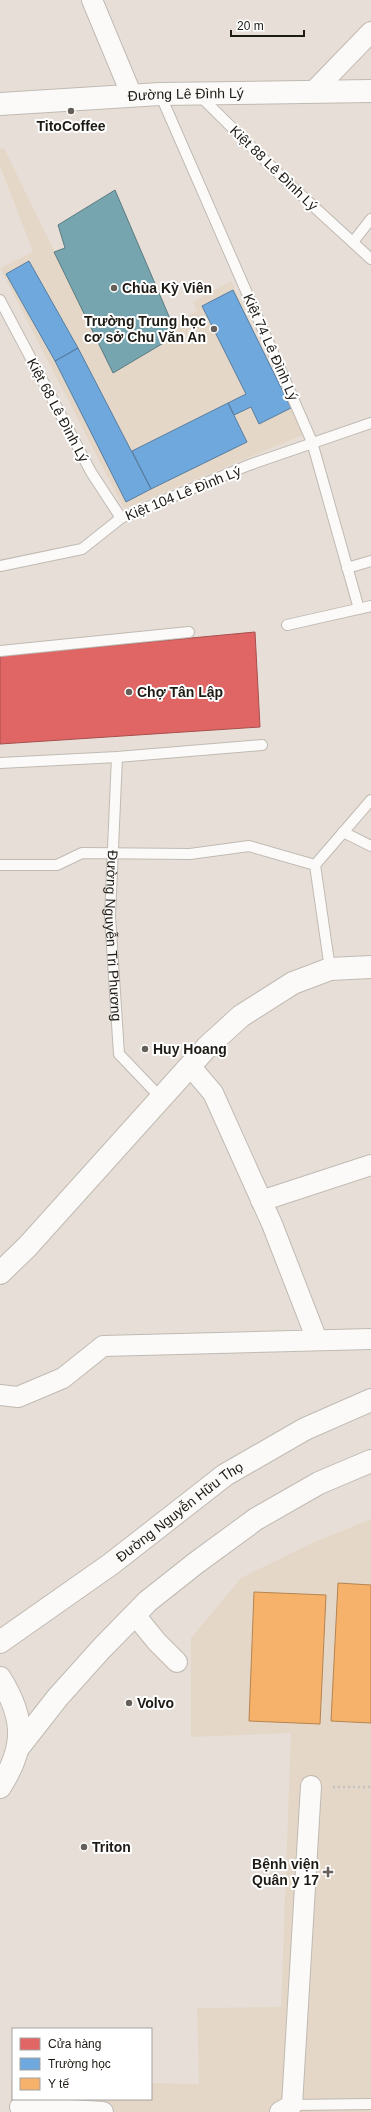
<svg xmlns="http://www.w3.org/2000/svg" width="371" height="2112" font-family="Helvetica,sans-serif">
<rect width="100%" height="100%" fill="#e7dfd7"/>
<path fill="#e4d7c7" d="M4 148 113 372 177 335 172 324 197 311 193 302 231 281 303 435 124 509 0 268 33 252 0 166V149Z
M371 1519V2112H11V2081H13V2099H151V2083L199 2084 197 2008 281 2007 291 1733 191 1737V1638L241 1578 312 1543Z"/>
<path fill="#e06666" stroke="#a64f4d" d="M255 632 260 727 0 744V656Z"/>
<path fill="#6fa8dc" stroke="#577da0" d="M29 261 78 348 55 361 6 274Z
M233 290 291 408 259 424 251 407 234 415 228 403 246 394 202 306Z
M78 348 151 489 126 502 55 361Z
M228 403 247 442 151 489 132 451Z"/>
<path fill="#f6b26b" stroke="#b58451" d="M338 1583 371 1585V1723L331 1721Z
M254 1592 326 1595 320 1724 249 1721Z"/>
<path fill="#76a5af" stroke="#5c7b80" d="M115 190 177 335 113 373 54 252 65 248 58 225Z"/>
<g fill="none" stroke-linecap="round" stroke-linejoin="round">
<g stroke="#c0bab3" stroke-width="12">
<g id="lane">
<path d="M160 94 312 442 359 609"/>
<path d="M199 95 288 183 371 259"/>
<path d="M353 242 371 219"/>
<path d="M0 300 91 472 121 518"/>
<path d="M0 566 82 549 121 518 249 465 371 423"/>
<path d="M347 568 371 561"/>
<path d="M287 625 371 606"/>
<path d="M0 651 189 632"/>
<path id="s1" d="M117 757 110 916 119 1054 161 1098"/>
<path d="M0 763 117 757 262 745"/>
<path d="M343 832 371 846"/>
<path d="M0 865H57L82 853 190 854 249 846 315 865"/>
<path d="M315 865 330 969"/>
<path d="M315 865 371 800"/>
<path d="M292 2105 371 2104"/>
</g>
</g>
<g stroke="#c0bab3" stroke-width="22">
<path id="street" d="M92 0 132 96
M313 92 371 32
M190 1066 213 1093 272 1224 317 1340
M261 1201 371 1165
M0 1395 18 1397 63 1378 103 1346 371 1339
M135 1615 157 1642 177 1662
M20 2107 103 2112
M280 2112 292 2105 311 1786"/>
</g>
<g stroke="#c0bab3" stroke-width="24">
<g id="secondary">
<path id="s2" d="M0 104 160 94 371 91"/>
<path d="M0 1273 27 1247 207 1047 241 1016 293 983 330 969 371 967"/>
</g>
</g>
<g stroke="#c0bab3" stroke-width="24">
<g id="primary">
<path id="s3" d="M0 1642 111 1564 225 1475 305 1429 371 1400"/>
<path d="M0 1678C25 1718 26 1747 0 1787"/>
<path d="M18 1748 58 1697 102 1648 148 1601 196 1563 256 1519 319 1483 371 1461"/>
</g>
</g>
<path stroke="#c4c2c0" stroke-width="2.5" stroke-dasharray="2 3" stroke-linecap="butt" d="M333 1787H371"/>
<use href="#lane" stroke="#fbfaf9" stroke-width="10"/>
<use href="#street" stroke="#fbfaf9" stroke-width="20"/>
<use href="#secondary" stroke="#fbfaf9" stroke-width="22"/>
<use href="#primary" stroke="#fbfaf9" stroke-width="22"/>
</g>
<g fill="#645f58" stroke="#fff" stroke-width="1.5">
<circle cx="71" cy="111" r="4"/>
<circle cx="114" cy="288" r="4"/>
<circle cx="214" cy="329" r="4"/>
<circle cx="129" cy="692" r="4"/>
<circle cx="145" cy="1049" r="4"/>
<circle cx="129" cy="1703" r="4"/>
<circle cx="84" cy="1847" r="4"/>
<path d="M326 1866h4v4h4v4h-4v4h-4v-4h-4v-4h4z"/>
</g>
<g text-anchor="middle" stroke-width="4" stroke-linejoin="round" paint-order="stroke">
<g font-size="14" fill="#1e1a14" stroke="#fff">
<text dy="5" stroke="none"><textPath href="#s2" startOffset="186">Đường Lê Đình Lý</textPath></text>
<text transform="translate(274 168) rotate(44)" y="5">Kiệt 88 Lê Đình Lý</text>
<text transform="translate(271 347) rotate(66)" y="5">Kiệt 74 Lê Đình Lý</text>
<text transform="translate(58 410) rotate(62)" y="5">Kiệt 68 Lê Đình Lý</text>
<text transform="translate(183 493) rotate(-22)" y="5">Kiệt 104 Lê Đình Lý</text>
<text dy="5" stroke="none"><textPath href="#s1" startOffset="179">Đường Nguyễn Tri Phương</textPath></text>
<text dy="5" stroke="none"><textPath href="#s3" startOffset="222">Đường Nguyễn Hữu Thọ</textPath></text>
</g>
<g font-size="14" font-weight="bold" fill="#1e1a14" stroke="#fff" text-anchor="start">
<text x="71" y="131" text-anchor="middle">TitoCoffee</text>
<text x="122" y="293">Chùa Kỳ Viên</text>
<text x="206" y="326" text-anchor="end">Trường Trung học<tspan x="206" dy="16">cơ sở Chu Văn An</tspan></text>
<text x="137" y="697">Chợ Tân Lập</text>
<text x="153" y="1054">Huy Hoang</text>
<text x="137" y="1708">Volvo</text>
<text x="92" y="1852">Triton</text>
<text x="319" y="1869" text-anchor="end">Bệnh viện<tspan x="319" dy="16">Quân y 17</tspan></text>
</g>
</g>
<rect x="12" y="2028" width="140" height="72" fill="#ffffff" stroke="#a5a3a1"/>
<rect x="20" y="2038" width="20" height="12" fill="#e06666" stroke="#a5a3a1"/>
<text x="48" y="2048" font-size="12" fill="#1e1a14">Cửa hàng</text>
<rect x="20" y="2058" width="20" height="12" fill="#6fa8dc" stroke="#a5a3a1"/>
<text x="48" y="2068" font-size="12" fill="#1e1a14">Trường học</text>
<rect x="20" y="2078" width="20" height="12" fill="#f6b26b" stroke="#a5a3a1"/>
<text x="48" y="2088" font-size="12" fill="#1e1a14">Y tế</text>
<path d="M231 30v6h73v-6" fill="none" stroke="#1e1a14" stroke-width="2"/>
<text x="237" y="30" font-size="12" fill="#1e1a14" stroke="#ffffff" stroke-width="3" paint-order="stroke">20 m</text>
</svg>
